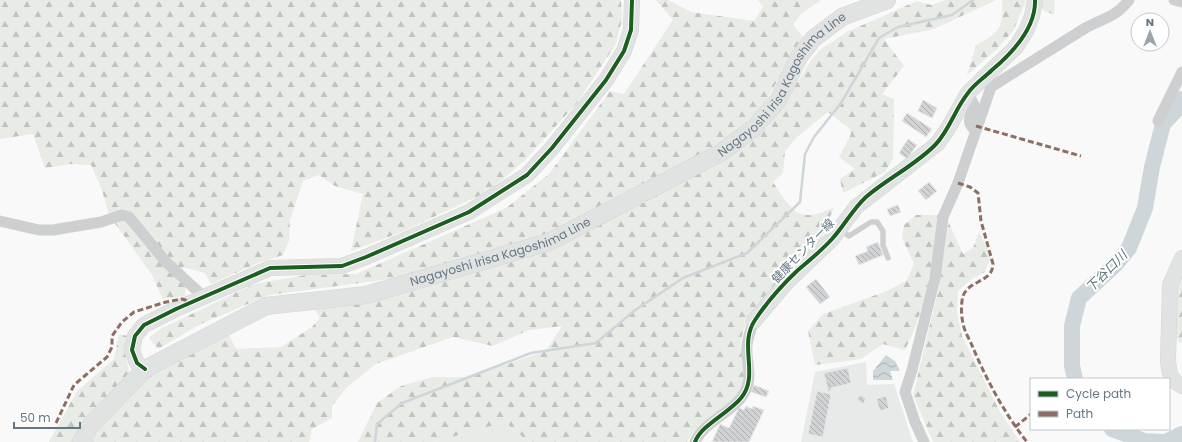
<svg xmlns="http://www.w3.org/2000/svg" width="1182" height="442" font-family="Poppins,'Noto Sans JP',sans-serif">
<defs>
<pattern id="forest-firs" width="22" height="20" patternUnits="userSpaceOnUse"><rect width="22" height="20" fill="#e8ebe6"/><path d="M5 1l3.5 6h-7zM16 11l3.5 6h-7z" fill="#c0c3c0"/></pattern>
<pattern id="water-waves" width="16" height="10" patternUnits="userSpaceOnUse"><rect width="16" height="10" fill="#ced6d9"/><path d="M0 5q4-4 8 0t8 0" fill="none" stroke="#abb2b5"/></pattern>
<pattern id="building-back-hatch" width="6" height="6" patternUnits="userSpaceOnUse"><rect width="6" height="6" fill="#d0d2d3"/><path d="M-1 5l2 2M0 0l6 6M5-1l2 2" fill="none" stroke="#acafb1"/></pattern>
</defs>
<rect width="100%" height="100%" fill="#f9f9f9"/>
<path fill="#e8e9e9" d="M866 362 867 385 894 384 913 442H801L815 372Z"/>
<path fill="#e8ebe6" d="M505 422 522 436 523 442H434Z"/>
<path fill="url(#forest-firs)" d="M0 0H621L622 20 616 44 577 103 524 161 489 191 404 231 351 251 363 194 335 186 319 175 303 181 290 220 289 241 283 255 258 263 211 284 205 273 182 267 187 275 185 296 163 299 152 275 109 215 102 190 91 165 70 164 45 168 33 134 0 139Z
M656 0H668L691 12 754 21 763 7 758 0H821L801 14 793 25 803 37 761 109 729 137 670 174 543 238 398 278 269 295 201 324 158 349 149 338 160 329 254 284 306 275 356 274 506 208 549 174 610 91 624 94 673 20Z
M946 0H996L934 29 884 39 904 66 882 94 894 99 893 159 885 172 843 193 840 179 855 169 839 157 851 134 850 129 828 112 797 137 785 151 783 173 773 182C792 211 799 225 834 207L822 238 781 276 750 318 743 331 740 345 745 368 743 383 737 397 692 434 687 442H523L522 436 505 422 434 442H358L377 403 401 386 433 377H468L546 351 562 326 529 330 493 346 453 337 376 364 347 387 332 406V418L312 429 309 442H86L147 374 227 331 236 349 281 347 312 327 320 318 315 310 275 308 557 245 709 165 768 127 804 72 811 60 821 49 847 32 917 1 931 5Z
M1002 0H1025V3L1013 31 996 50 967 75 976 45C1001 32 1003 28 1002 0Z
M1039 0H1055L1054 15 1039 8Z
M916 215H939C932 261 927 308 905 350L883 344 861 359 815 365 808 331 823 314 887 291 907 280 914 264 902 238 904 225Z
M948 221 963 254 973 248 979 232 991 257 985 272 972 279 958 291 957 313 962 336 1000 412 1020 442H933L913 395 939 287Z
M1182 271V344L1176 338 1175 295Z
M119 334 128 336 125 352 129 372 126 378 74 442H49L77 391 114 359Z"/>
<path fill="url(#water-waves)" d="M886 355 895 361 900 371H890L893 380H873V371Z"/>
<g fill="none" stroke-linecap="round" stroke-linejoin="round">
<path stroke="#ced6d9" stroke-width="2.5" d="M375 442 377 424 402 403 531 353 596 343 634 311 683 278 747 253 800 202 805 154 814 137 841 103 879 38 898 27 952 15 973 0"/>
<path stroke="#ced6d9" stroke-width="16" d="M1075 379 1072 366V326L1079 298 1116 264 1129 248 1145 208 1152 167 1163 124 1179 107 1182 99
M1112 429 1144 441 1163 442
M1166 442 1182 434"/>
</g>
<path fill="url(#building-back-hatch)" stroke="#e8e8e8" d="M923 100 937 108 932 118 918 111Z
M907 113 932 129 926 137 902 121Z
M908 139 917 145 907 159 899 153Z
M929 182 937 191 926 200 918 191Z
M898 205 901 212 890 216 887 209Z
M878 242 883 255 859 265 855 256 868 251 866 247Z
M816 279 830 297 820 304 806 287Z
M848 368 851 383 831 388 832 391H828L824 373Z
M754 385 769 391 766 397 751 392Z
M817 391 831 394 823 437 808 434Z
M861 395 866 399 863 404 857 399Z
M886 396 889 408 880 411 876 399Z
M746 406 752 409 753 406 764 410 749 442H712L720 424 729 428 739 408 744 410Z"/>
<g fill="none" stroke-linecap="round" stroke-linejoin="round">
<g stroke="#d5d6d7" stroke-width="16">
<path id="secondary" d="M1182 258 1170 285 1168 360C1169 373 1170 380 1182 386
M754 321 785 284 832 239 856 207 937 144 947 130 968 93 1016 47 1026 31 1032 16 1035 0
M145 369 137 363 132 350 135 336 144 325 176 309 270 268 342 266 366 257 469 212 527 175 552 148 606 80 624 51 631 30 632 0"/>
</g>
<g stroke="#d5d6d7" stroke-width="18">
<g id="primary">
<path id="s1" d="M81 442 89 427 145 369 266 306 366 295 549 242 722 152 755 127 779 99 799 57 813 39 842 17 887 0"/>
</g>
</g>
<path stroke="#cecfd0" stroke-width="5.5" d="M840 230 849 236 871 222H877L883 231V245L888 258"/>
<path stroke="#cecfd0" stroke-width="11" d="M1174 0 1182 2
M968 93 974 105C971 116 965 122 975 130
M1158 121 1182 72
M0 221 39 230H53L101 222 122 215 129 217 166 262 204 297
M695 442C702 424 730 413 741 398 756 378 745 364 747 345 748 336 751 329 754 321
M924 442 915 422 905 392 912 370 935 278 943 217 958 183 991 87 1087 27C1104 18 1116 17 1129 0"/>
<use href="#secondary" stroke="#e1e2e2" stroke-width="15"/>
<use href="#primary" stroke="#e1e2e2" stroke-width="17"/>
<path stroke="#8d6e63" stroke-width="3" stroke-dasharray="6 3" stroke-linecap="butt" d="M976 126 1081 156
M958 183 970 187 978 193 981 221 993 264C993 282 969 280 963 296 961 302 961 316 963 323 964 330 968 337 971 343 985 377 1004 413 1027 442
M56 423 74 385 107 357 112 347V336L122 322 134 312 166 302 182 299 191 302
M1015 427 1031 414"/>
<g stroke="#fff" stroke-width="6">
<path id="cycleway" d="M145 369 137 363 132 350 135 336 144 325 176 309 270 268 342 266 366 257 469 212 527 175 552 148 606 80 624 51 631 30 632 0
M695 442C701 425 729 413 741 398 760 375 738 345 755 320 767 302 782 285 798 270 810 260 822 250 832 239 844 226 852 210 866 197 888 178 916 165 936 144 950 129 955 109 968 93 974 84 984 78 992 70 1011 54 1036 28 1035 0"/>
</g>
<use href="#cycleway" stroke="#1b5e20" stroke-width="4"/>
</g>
<g text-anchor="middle" stroke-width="4" stroke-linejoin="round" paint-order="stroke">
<g font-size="12" fill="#657683" stroke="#fff">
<text dy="4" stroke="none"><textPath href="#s1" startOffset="812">Nagayoshi Irisa Kagoshima Line</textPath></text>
<text dy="4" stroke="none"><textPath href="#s1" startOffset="476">Nagayoshi Irisa Kagoshima Line</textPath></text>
<text transform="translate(803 251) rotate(-46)" y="4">健康センター線</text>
</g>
<g font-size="13" font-style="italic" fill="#60757c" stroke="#fff">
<text transform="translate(1106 271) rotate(-45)" y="5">下谷口川</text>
</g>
</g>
<rect x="1030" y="378" width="140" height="52" fill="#ffffff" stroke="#c1c8cd"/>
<rect x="1038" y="391" width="20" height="6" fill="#1b5e20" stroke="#c1c8cd"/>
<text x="1066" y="398" font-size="12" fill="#657683">Cycle path</text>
<rect x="1038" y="411" width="20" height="6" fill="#8d6e63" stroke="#c1c8cd"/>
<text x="1066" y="418" font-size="12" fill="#657683">Path</text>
<g transform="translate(1150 32)"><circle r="19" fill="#ffffff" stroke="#c1c8cd"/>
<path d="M0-3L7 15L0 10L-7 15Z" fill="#99a4ac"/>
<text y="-6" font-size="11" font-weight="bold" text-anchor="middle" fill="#657683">N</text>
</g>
<path d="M14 422v6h66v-6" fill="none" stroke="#657683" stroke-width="2"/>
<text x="20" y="422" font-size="12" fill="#657683" stroke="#ffffff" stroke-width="3" paint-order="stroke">50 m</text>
</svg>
